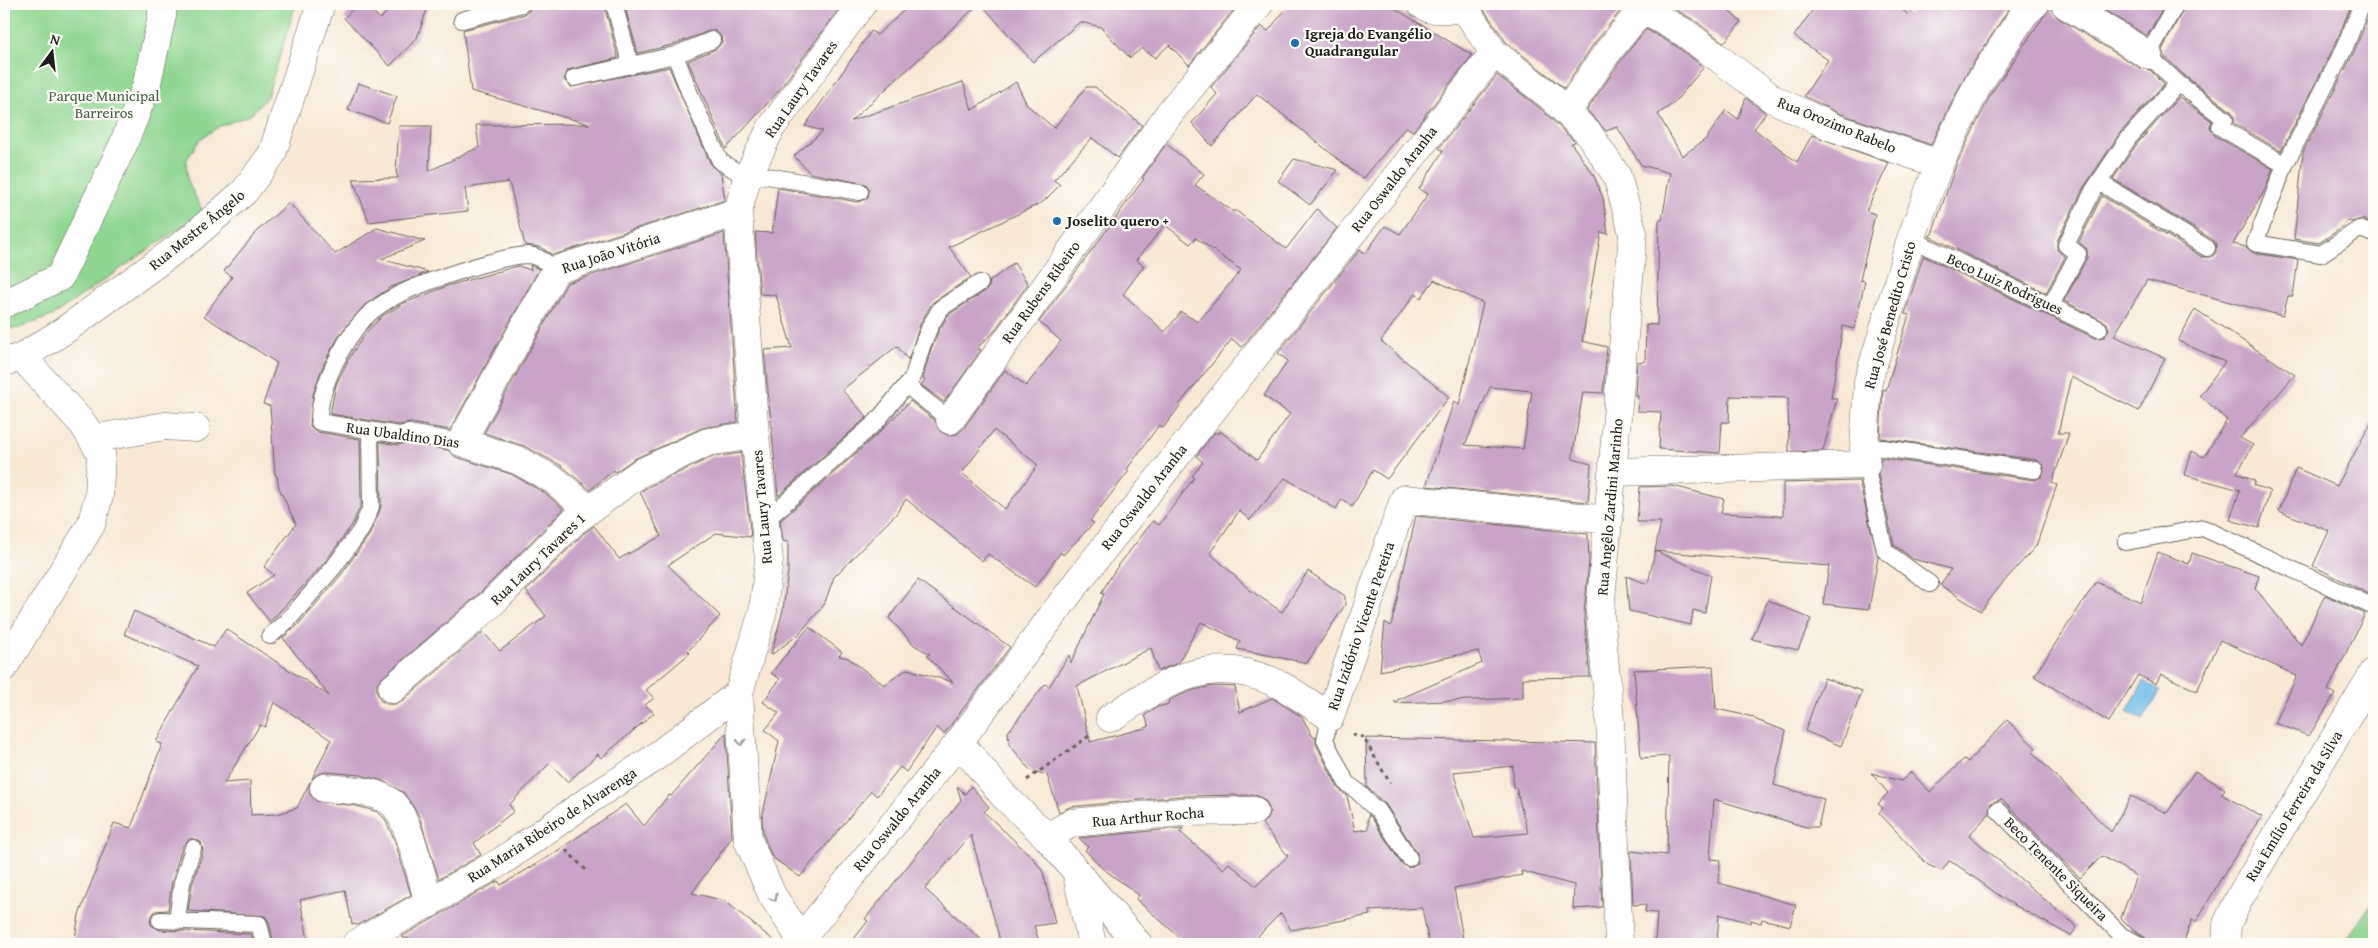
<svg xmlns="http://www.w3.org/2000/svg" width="2378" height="948" font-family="'Gentium Book Plus',serif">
<rect width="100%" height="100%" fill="#fdfcf7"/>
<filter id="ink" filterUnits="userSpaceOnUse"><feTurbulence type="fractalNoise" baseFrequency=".02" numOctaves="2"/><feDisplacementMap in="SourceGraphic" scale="10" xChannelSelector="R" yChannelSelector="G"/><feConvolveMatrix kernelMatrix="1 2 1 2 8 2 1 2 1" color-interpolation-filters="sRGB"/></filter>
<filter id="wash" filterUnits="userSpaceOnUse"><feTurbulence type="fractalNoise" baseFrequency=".0096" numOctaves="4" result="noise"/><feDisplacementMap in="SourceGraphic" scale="20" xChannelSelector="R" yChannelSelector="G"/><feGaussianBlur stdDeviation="1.12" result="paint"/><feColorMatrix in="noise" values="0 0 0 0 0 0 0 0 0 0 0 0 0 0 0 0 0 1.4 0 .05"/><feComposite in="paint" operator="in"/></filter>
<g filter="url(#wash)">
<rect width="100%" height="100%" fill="#f8e9d7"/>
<path fill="#8fd691" stroke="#567956" d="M4 4H296L267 97 250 115 218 127 200 139 186 161 188 182 203 212 52 316 19 328 4 329Z
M2374 899V944H2344Z"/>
<path fill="#71bdeb" stroke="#466c84" d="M2144 681 2160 690 2143 720 2127 711Z"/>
<g id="blocks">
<path fill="#c8a5c6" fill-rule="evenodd" d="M358 4H365L380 19 395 4H429L417 38 390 66 344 18Z
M532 4H604L618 58 568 70 564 80 571 87 669 67 711 165 721 174 725 200 553 255 540 247 525 245 509 182 465 188 468 211 369 222 353 179 398 178 396 172 399 126H431L429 171 479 147 476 125 589 124 471 91 463 30 525 14 529 11Z
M624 4H833L840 8 776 94 726 149 688 61 716 49 722 42 721 36 714 30 709 31 672 45 638 53Z
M911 4H979L851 121 963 82 972 110 1016 82 1027 105 1054 128 1086 87H1095L1142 125 1118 158 1092 138 1054 180 1060 185 1043 202 949 247 971 277 932 303 921 322 908 360 897 346 842 390 867 417 778 496 764 350 792 348 776 295 760 294 755 232 772 233 778 188 858 202 868 198 869 189 866 184 810 173 794 156 823 131 805 126 871 31 877 35Z
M981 4H1234L1237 6 1189 65 1169 45 1155 58 1142 48 1130 58 1101 27 1080 22 1033 62Z
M1290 4H1387L1472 55 1413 131 1406 127 1363 179 1257 94 1212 146 1192 123 1217 94 1211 87 1261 26 1268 31Z
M1480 4H1626L1593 45 1564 88 1506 42Z
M1665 4H1721L1741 22 1724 43 1694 20Z
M1817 4H1894L1909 15 1918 4H2012L1965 76 1931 145 1838 113 1804 96 1828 60 1794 36Z
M2094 4H2165L2147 36Z
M2186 4 2351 5 2336 43 2281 151 2234 123V115L2231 111 2184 75 2164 56 2162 50Z
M2050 7 2057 17 2140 68 2150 70 2164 84 2120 133 2084 187 2057 241V250L2065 257 2046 293 1929 236 1932 234 1956 165 1992 92Z
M2370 12 2374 13V224L2362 219 2352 222 2347 220 2340 229 2319 243 2294 239 2303 152 2354 52Z
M1646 29 1676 46 1704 67 1674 103 1658 114 1682 156 1706 139 1726 110 1738 119 1746 98 1766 113 1754 129 1797 162 1812 135 1889 163 1866 211 1875 214 1860 280 1865 281 1854 329 1843 326 1831 398H1837L1823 451 1789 452 1788 398 1730 396 1729 422H1722L1720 453 1659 449 1661 412 1637 411 1638 396H1635L1637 362 1645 361 1646 324 1657 325 1659 220H1662L1670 173 1641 165 1617 127 1606 131 1587 110 1619 63Z
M1497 75 1540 108 1575 142 1571 143 1593 174 1603 198 1608 234 1601 232 1582 341 1607 347 1603 393 1583 392 1573 453V459L1591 464 1588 502 1426 486 1454 401 1459 405 1483 303 1434 280 1421 298 1415 294 1381 341 1449 397 1387 479 1373 470 1352 507 1342 499 1336 509 1285 478 1250 520 1239 511 1210 553 1250 590 1282 612 1308 571 1345 596V605L1307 663 1237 649 1240 641 1201 622 1178 663 1158 671 1151 648 1077 686 1090 742 1149 727 1145 715 1157 707 1169 704 1168 701 1176 697 1194 690 1212 686 1235 687 1240 712 1272 698 1277 701 1302 717 1313 737 1316 736V744L1338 788 1347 796 1355 831 1368 829V815L1371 817 1401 863 1409 868 1418 863 1417 853 1386 805 1367 787 1366 738 1595 743 1602 907 1573 909 1574 885 1521 871 1522 875 1454 888 1464 944H1429L1422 908 1369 911 1370 915 1291 930 1281 913 1250 944H1187L1136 899 1139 895 1102 868 1085 850 1088 847 1079 838 1183 828 1180 832 1223 869 1229 863 1256 886 1288 856 1262 824 1267 819 1270 811 1267 803 1261 797 1254 795 1181 796 1070 807 1059 812 1047 775 1030 770 1009 744 1008 732 1045 684 1049 687 1069 655 1071 663 1104 594 1101 593 1115 570 1153 521 1159 525 1194 478 1192 476 1203 462 1196 456 1215 432 1218 434 1220 431 1257 460 1290 414 1264 396 1288 361 1278 353 1360 249 1365 254 1385 226 1400 234 1428 194 1419 189 1443 151 1439 148ZM1490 387 1532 391 1523 449 1465 445ZM1513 766V788H1516L1528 833 1474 838 1453 772Z
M358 83 397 96 387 123 348 110Z
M2179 97 2212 121 2210 127 2215 136 2273 169 2264 191 2233 244 2246 247 2253 253 2298 260 2293 296H2288L2283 316 2147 280 2114 336 2165 358 2139 411 2071 377 2058 433H2069L2052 483 2057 485 2036 546 2000 586 1981 611 1940 585 1951 569 1913 559 1894 545 1878 474 1881 458 2034 480 2042 477 2044 467 2036 460 1880 438 1883 389 1886 390 1909 315 1905 314 1923 256 2095 338 2104 337 2109 329 2107 323 2064 301 2087 258V249L2079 242 2102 196 2202 257H2211L2216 253V244L2212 239 2113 179 2136 145Z
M1166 144 1204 174 1195 185 1234 212 1235 210 1286 249 1317 209 1337 228 1242 347 1232 339 1179 405 1180 406 1163 428 1159 425 1127 469 1129 471 1090 521 1094 523 1063 555 1061 552 1035 587 988 554 982 561 906 499 896 514 834 577 824 605 798 635 771 655 783 610 788 571V542L783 541 780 521 883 429 910 401 935 421 941 432 949 436 957 434 963 429 1005 370 1026 386 1061 341 1039 322 1144 179 1142 178ZM1165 225 1190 244 1196 238 1241 270 1198 322 1181 312 1165 332 1123 294 1144 266 1136 260ZM994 430 1038 465 1005 509 962 473Z
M1294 159 1338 170 1310 205 1278 181Z
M289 203 335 254 377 228 425 241 381 259 428 272 389 288 365 305 339 335 324 363 313 394 310 426 317 432 360 439 361 505 352 525 325 562 270 622 247 593 274 575 264 567 296 524 279 488 277 476 275 475 270 406 263 404 277 363 204 316 232 277 224 271 258 230Z
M724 233 738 422 702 428 634 459 615 472 614 470 590 490 562 466 524 446 484 433 567 283Z
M1014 263 1028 284 993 333 977 348 981 350 944 402 921 385 925 380 923 378 931 349 939 330 948 315 985 291 989 287 990 281Z
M530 265 539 269 450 430 410 423 399 425 330 414 336 385 349 358 364 335 381 317 402 304 447 286 518 266 531 270Z
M2195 309 2295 375 2240 438 2253 445 2237 473 2255 481 2253 485 2270 491 2259 528 2230 520 2240 490 2185 475 2192 451 2204 457 2227 420 2200 395 2225 362 2178 341Z
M2374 417V596L2313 566 2329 531 2279 511 2296 468 2337 486Z
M380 442 398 445 408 443 448 450 456 457 511 474 545 493 564 509 479 594 382 678 377 684V692L380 700 387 704H395L402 701 483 632 500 651 546 616 526 591 583 534 594 526 619 559 661 536 640 492 648 487 712 457 741 453 751 537 716 533 668 565 720 616 688 651 690 653 646 690 654 698 645 705 654 713 601 758 598 754 568 782 550 763 509 805 514 811 474 843 481 855 439 879 419 816 404 793 383 781 361 775 325 772 318 774 312 779 331 740 274 702 265 727 260 725 224 783 250 781 251 815 277 814 297 808 310 782V794L316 801 357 806 378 812 385 819 395 841 411 895 358 925 352 924 345 890 300 900 309 944H274L269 922 265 916 188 911 192 885 203 851 201 842 191 838 183 845 172 880 168 910 155 911 150 919 151 925 160 930 251 934 254 944H74L79 915 114 823 131 828 162 744 156 742 198 666 124 634 134 611 214 647 226 629 329 696 283 638 297 626 341 575 370 534 381 507Z
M1859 481 1878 557 1869 609 1823 604 1829 566 1655 551 1661 522H1637L1640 487 1673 486 1724 499 1721 513 1783 516V483Z
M1416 516 1588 534 1589 562 1584 613 1590 677 1523 678V698L1395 703V701L1482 663 1478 651 1380 671 1385 622 1391 626Z
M1655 551 1711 575 1705 613 1693 610 1691 625 1629 611 1626 576 1648 584Z
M2158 552 2189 564 2192 553 2259 576 2255 588 2301 645 2325 595 2365 614 2328 690 2335 694 2309 736 2275 723 2297 676 2220 640 2197 691 2161 674 2156 684 2138 675 2109 722 2034 676 2096 582 2141 602Z
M918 580 1010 647 944 734 937 727 906 772 900 767 877 796 871 791 800 877 772 857 763 834 762 818 779 741 765 730 779 713 763 702 780 679 771 673 809 627 842 652 839 656 848 658 884 685 907 669 953 682 927 656 930 654 914 645 889 618Z
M1768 600 1811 619 1798 650 1752 639Z
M1713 666 1716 709 1754 717 1756 720 1786 731 1774 785 1824 799 1821 814 1818 827H1806L1714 799 1710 859 1720 860 1719 883 1796 905 1790 926 1762 919 1761 923 1751 920V923L1719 914 1717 944H1655L1657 913 1645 912 1646 904 1633 905 1631 851 1667 855 1669 756 1641 758 1634 670Z
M1824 678 1862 691 1841 746 1805 731Z
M2007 720 2036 748 2032 752 2111 832 2131 796 2167 813 2195 771 2225 789 2221 794 2262 817 2226 870 2196 922 2192 920 2183 944H2148L2146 938 2133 930 2121 918 2136 876 2102 856 2080 878 2002 799 1991 803 1989 814 1969 835 2077 927 2071 936 2007 901 1957 865 1949 861 1942 871 1928 865 1879 813 1883 808 1878 804 1888 793 1871 773 1901 781 1911 772 1930 792 1964 759 1968 762Z
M726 733 732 837 692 893 725 901 778 944H429L401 937 498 881 501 885 550 856 626 804 644 826 669 795 671 796Z
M957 786 965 794 971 786 989 807 984 812 1034 859 1043 872 1055 923 1034 926 1040 944H1001L971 835 925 889 986 944H850L868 921 865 919 961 800Z"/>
</g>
</g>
<g filter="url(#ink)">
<use href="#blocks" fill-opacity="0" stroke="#69645d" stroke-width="1"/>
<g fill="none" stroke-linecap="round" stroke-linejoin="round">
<g stroke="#69645d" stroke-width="18">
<path id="lane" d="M614 4 631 66
M2176 4 2148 55 2178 83 2225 119 2220 127 2285 165
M2362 4 2345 47 2285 165 2255 243 2321 254 2359 229 2374 234
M462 20 522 4
M675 55 692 99 720 161 747 178 767 176 860 192
M574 78 675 55 712 40
M2099 182 2207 248
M1911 239 2099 329
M2051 305 2078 254 2066 245 2093 191 2128 139 2178 83
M907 386 950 420
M461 442 408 433 399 435 319 422C318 391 342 342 364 319 372 310 387 300 398 295 423 282 503 255 529 255 539 256 549 264 556 270
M1864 448H1883L2035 470
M1866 465 1885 551 1930 584
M765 521 876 422 913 377 922 346 930 326 941 308 980 283
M2126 542 2203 528 2374 607
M270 636 289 619 333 568 361 530 371 507 370 431
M1330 717 1325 740 1347 784C1359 789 1366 803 1378 810L1409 858
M1998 810 2122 936 2138 944
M177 919 182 883 193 848
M160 920 259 924 264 944"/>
</g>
<g stroke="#69645d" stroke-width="29">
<path id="street" d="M1421 4 1430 9H1465
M1464 4 1465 9 1494 53 1550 96 1589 134 1617 176 1633 233 1600 612 1610 721 1619 944
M2065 4 2148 55
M1567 112 1606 54 1642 9 1685 33 1773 99 1832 127 1939 164
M4 304 60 277 123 145 146 87 162 16V4
M4 362 22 357 65 330 190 239 245 191 272 154 321 4
M950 420 1171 111 1259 4
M92 439 165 426 196 428
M1613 472 1866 465 1864 448 1868 381 1911 239 1939 164 1978 84 2024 14 2035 4
M589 510 554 480 517 460 461 442 556 270 738 212
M4 667 91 525 99 496 101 453 83 424 22 357
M392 689 490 605 573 522 640 473 708 442 755 435
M1110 718C1166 682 1211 651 1278 684 1296 693 1313 706 1330 717L1404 499 1609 520
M959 742 1004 796 1047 837 1138 944
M324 788C346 790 374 789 392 803 409 817 423 882 429 904
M1047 837 1072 823 1181 812 1254 811
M1077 875 1092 944
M801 939 772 895 748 840 739 693 763 611 769 560 755 435 738 212 747 178 771 128 862 4
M356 944 502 861 592 798 650 761 739 693
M797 944 959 742 1078 581 1494 53
M2226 944 2227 924 2240 897 2374 672"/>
</g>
<path stroke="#69645d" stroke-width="3" stroke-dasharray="4 4" stroke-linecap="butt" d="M1352 735 1363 737 1390 783
M1027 780 1089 736
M566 850 587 871"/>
<use href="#lane" stroke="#fff" stroke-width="16"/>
<use href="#street" stroke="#fff" stroke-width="28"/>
</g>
<defs><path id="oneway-chevron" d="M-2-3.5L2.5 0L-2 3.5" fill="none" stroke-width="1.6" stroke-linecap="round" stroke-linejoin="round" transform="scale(1.25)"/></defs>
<g stroke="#999">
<use href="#oneway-chevron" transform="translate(741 742) rotate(88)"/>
<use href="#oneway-chevron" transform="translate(774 898) rotate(59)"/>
</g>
</g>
<g fill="#1f6fb2" stroke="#fdfcf7" stroke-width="2">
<circle cx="1295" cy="43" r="5"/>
<circle cx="1057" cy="221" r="5"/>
</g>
<g text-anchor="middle" stroke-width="4.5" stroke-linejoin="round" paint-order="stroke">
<g font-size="15" font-weight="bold" fill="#1c1c1c" stroke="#fdfcf7" text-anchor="start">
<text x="1305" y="39">Igreja do Evangélio<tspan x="1305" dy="17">Quadrangular</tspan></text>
<text x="1067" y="226">Joselito quero +</text>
</g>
<g font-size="15" fill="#1c1c1c" stroke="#fdfcf7">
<text transform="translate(801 89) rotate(-55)" y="5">Rua Laury Tavares</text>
<text transform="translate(1837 125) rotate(22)" y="5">Rua Orozimo Rabelo</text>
<text transform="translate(1394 179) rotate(-52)" y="5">Rua Oswaldo Aranha</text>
<text transform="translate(197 230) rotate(-39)" y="5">Rua Mestre Ângelo</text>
<text transform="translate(611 253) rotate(-18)" y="5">Rua João Vitória</text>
<text transform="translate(2005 284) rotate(25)" y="5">Beco Luiz Rodrigues</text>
<text transform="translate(1041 292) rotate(-54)" y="5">Rua Rubens Ribeiro</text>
<text transform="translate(1890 315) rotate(-74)" y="5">Rua José Benedito Cristo</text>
<text transform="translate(403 435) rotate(8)" y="5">Rua Ubaldino Dias</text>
<text transform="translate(1144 497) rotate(-52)" y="5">Rua Oswaldo Aranha</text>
<text transform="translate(762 507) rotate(-95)" y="5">Rua Laury Tavares</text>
<text transform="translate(1610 507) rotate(-85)" y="5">Rua Angêlo Zardini Marinho</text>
<text transform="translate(538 559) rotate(-44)" y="5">Rua Laury Tavares 1</text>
<text transform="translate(1361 626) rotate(-71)" y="5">Rua Izidório Vicente Pereira</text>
<text transform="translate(2294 806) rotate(-59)" y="5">Rua Emílio Ferreira da Silva</text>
<text transform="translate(1148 817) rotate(-5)" y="5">Rua Arthur Rocha</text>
<text transform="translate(897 819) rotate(-51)" y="5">Rua Oswaldo Aranha</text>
<text transform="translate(552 825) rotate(-33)" y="5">Rua Maria Ribeiro de Alvarenga</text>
<text transform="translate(2056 869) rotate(45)" y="5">Beco Tenente Siqueira</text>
</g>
<g font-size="15" fill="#445d45" stroke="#fdfcf7">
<text x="104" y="101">Parque Municipal<tspan x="104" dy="17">Barreiros</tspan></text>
</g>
</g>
<rect width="2378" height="948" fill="none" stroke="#fdfcf7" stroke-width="20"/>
<g transform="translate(52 52) rotate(15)" stroke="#fdfcf7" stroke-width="4" paint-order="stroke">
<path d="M0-4L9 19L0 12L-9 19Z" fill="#1c1c1c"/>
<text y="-8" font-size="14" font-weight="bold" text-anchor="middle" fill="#1c1c1c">N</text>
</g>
</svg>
